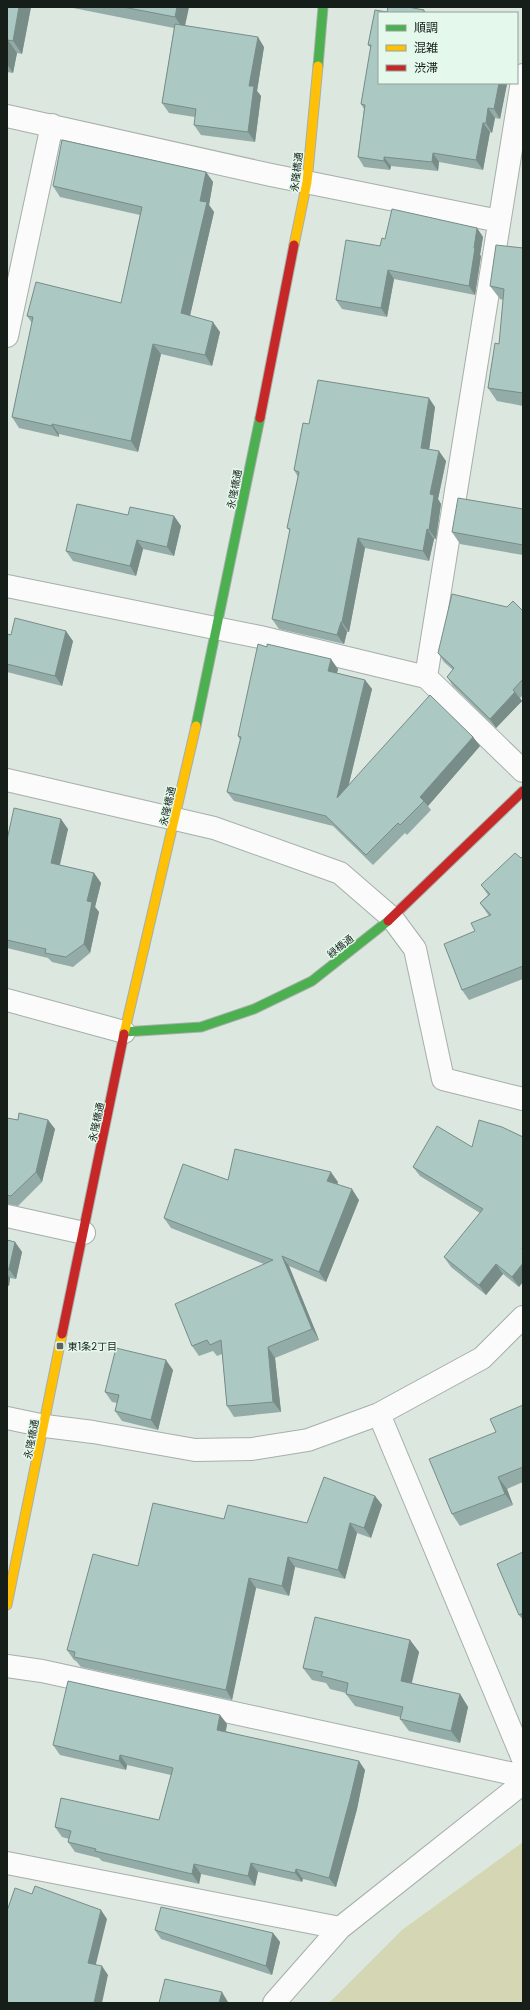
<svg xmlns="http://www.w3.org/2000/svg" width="530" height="2010" font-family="Poppins,'Noto Sans JP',sans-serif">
<rect width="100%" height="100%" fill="#dce7e0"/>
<path fill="#d5d6b3" d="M523 1842V2003H329L402 1930Z"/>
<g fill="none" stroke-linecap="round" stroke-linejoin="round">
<g stroke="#a6afaa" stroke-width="24">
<path id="street" d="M523 75 426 677 523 771
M7 116 271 175 499 221
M7 336 52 125
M7 586 260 637 426 677
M7 780 214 828 340 873 392 918 415 949 443 1079 523 1099
M7 1000 124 1032
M7 1216 84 1233
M379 1414 523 1759
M7 1418 45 1426 93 1432 195 1450 252 1449 308 1440 379 1414 482 1358 523 1317
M7 1666 42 1671 523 1776
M7 1863 340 1928
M274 2003 340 1928 523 1783"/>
</g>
<g stroke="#a6afaa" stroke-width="11">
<path id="fast" d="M318 66 323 7
M196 726 260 418
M124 1032 201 1027 254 1009 312 981 388 921"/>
</g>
<g stroke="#a6afaa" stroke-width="11">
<path id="slow" d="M294 245 307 182 318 66
M124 1034 196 726
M7 1605 62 1334"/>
</g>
<g stroke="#a6afaa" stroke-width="11">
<path id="jam" d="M260 418 294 245
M388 921 523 791
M62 1334 124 1034"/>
</g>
<use href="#street" stroke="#fafbfa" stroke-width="22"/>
<use href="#fast" stroke="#4caf50" stroke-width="9"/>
<use href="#slow" stroke="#ffc107" stroke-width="9"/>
<use href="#jam" stroke="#c62828" stroke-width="9"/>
</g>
<path fill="#94aca7" d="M7 7H31L22 54 17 53 13 73 7 72Z
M68 7H189L185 25 264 47 257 91 261 96 255 142 201 135 194 125 195 117 169 113 162 103 174 28Z
M388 7H408L424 10 426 13H379V83H506L507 84 500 119 495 118 492 133 490 132 483 170 439 162 438 171 391 166 390 170 364 167 358 157 364 109 361 104 371 48 368 45 375 10 387 12Z
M206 172 213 182 209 205 214 212 190 316 220 332 212 366 161 354 138 452 59 434V437L19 428 12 417 32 323 27 316 121 303 140 215 60 197 53 186Z
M477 228 483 237 480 255 481 256 475 295 394 279 387 317 342 309 336 300 385 239Z
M523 248V406L497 401 488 388 499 344 503 300 500 299 490 286Z
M435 407 429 449 446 461 438 499 441 504 436 539H434L429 561 365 548 349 632H347L344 644 279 629 272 619 290 531 287 528 298 477 294 470 309 424Z
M523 509V555L460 544 452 532Z
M128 515 174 516 181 526 174 556 143 549 136 576 73 561 66 551Z
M523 611V695L520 698 522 701 496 728 453 686 447 677 453 670 444 662 438 653Z
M7 634 11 635 73 641 62 686 7 672Z
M338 669 337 673 365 680 372 689 349 784 473 737 480 746 428 806 431 810 407 835 405 833 373 865 333 826 234 801 227 792 240 740 238 736Z
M68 829 60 865 94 873 101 883 95 907 99 912 90 953 73 967 52 962 48 958 7 948V840Z
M523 856V979L469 1000 462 990 475 931 489 916 480 903 488 895 481 885Z
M7 1118 18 1120H48L55 1129 42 1182 18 1206 7 1204Z
M472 1147 519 1287 503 1274 486 1295 451 1267 444 1257 480 1213 420 1176 413 1167Z
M228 1180 338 1182 337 1184 359 1200 326 1282 289 1266 319 1340 275 1358 281 1412 234 1417 227 1406 222 1354 217 1356 213 1351 199 1356 192 1346 264 1264 171 1228 164 1218Z
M7 1240 15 1242 22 1252 16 1279 10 1278 9 1286H7Z
M173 1370 158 1430 122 1421 115 1411 117 1403 112 1402 105 1392Z
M523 1405V1482L507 1489 513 1505 460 1526 452 1514 496 1432Z
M375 1496 382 1505 371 1538 357 1533 345 1579 295 1567 289 1596 256 1588 232 1700 81 1667 76 1661 74 1660 67 1650 138 1566 224 1519 307 1523Z
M523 1552V1620L519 1615Z
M410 1640 419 1652 412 1683 460 1694 468 1707 460 1743 409 1731 400 1719V1717L355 1706 346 1694V1693L330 1689 326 1683 312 1680 303 1668Z
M220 1715 227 1724 226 1731 365 1770 357 1809 336 1887 303 1879 302 1882 258 1872 255 1886 201 1874 199 1884 102 1861 99 1858 75 1852 68 1842 69 1839 62 1837 55 1827 159 1820 171 1775 127 1765 126 1770 60 1755 53 1745Z
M155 1930 273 1933 280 1942 272 1975 161 1939Z"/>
<path fill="#788c88" d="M19 7H31L22 54 13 41Z
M177 7H189L184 30 175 17Z
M258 37 264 47 257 91 261 96 255 142 248 132 249 86Z
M8 40 17 53 13 73 7 64V47Z
M499 83H506L507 84 500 119 494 109Z
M488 108 495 118 492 133 486 123Z
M483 123 490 132 483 170 476 160Z
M433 153 439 162 438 171 432 162Z
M384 157 391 166 390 170 384 161Z
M206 172 213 182 209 205 214 212 188 324 181 313 200 201Z
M477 228 483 237 480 255 481 256 475 295 469 286 474 248Z
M388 270 394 279 387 317 381 308Z
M213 322 220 332 212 366 205 355Z
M153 344 161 354 138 452 131 441Z
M429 398 435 407 428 458 421 448Z
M52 424 59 434V437L52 426Z
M439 451 446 461 438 499 441 504 436 539 429 530 430 494Z
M174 516 181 526 174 556 167 547Z
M427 529 434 539 429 561 423 551Z
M358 538 365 548 349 632 342 622Z
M137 540 143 549 136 576 130 566Z
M341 622 347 632 344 644 337 635Z
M66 631 73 641 62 686 55 676Z
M331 659 338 669 335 680 328 671Z
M365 680 372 689 343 808 337 798Z
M515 692 522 701 496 728 490 719Z
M473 737 480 746 428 806 420 797Z
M61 819 68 829 58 872 51 863Z
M94 873 101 883 95 907 99 912 90 953 84 944 87 901Z
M48 1120 55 1129 42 1182 36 1172Z
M331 1172 338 1182 335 1191 327 1181Z
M352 1189 359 1200 326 1282 319 1272Z
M15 1242 22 1252 16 1279 9 1269Z
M282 1256 289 1266 319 1340 312 1329Z
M523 1263V1282L519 1287 512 1277Z
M496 1264 503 1274 486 1295 479 1285Z
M7 1274 10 1278 9 1286 7 1284Z
M268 1347 275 1358 281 1412 273 1402Z
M166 1360 173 1370 158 1430 151 1420Z
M498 1477 507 1489 513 1505 505 1494Z
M375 1496 382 1505 371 1538 364 1528Z
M350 1523 357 1533 345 1579 338 1570Z
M288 1557 295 1567 289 1596 282 1586Z
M249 1578 256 1588 232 1700 226 1690Z
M410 1640 419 1652 409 1693 401 1681Z
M460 1694 468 1707 460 1743 451 1731Z
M220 1715 227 1724 224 1739 217 1730Z
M120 1755 127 1765 126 1770 119 1761Z
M359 1761 365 1770 357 1809 336 1887 329 1878Z
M251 1863 258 1872 255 1886 248 1876Z
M194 1864 201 1874 199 1884 192 1874Z
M296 1869 303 1879 302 1882 295 1873Z
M101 1910 107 1919 94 1972 88 1963Z
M273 1933 280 1942 272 1975 266 1966Z
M102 1966 108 1975 102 2003H94Z
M222 1992 228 2002V2003H219Z"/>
<path fill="#acc8c2" stroke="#788c88" d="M7 7H19L13 41 8 40 7 47Z
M123 7H177L175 17Z
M388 7H408L424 10V13H379V83H499L494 109 488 108 486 123H483L476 160 433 153 432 162 384 157V161L358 157 365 105 361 104 371 45H368L375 10 387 12Z
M175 24 258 37 249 86H254L248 132 194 125 196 109 162 103Z
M62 140 206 172 200 201 207 202 181 313 213 322 205 355 153 344 131 441 52 424V426L12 417 33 317 27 316 36 282 121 303 142 207 53 186Z
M392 209 477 228 474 248H475L469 286 388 270 381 308 336 300 346 240 380 246 382 238 385 239Z
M496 245 523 248V393L488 388 495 343 499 344 504 289 490 286Z
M318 380 429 398 421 448 439 451 430 494 434 495 429 530 427 529 423 551 358 538 342 622H341L337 635 272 619 290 529 287 528 299 472 294 470 303 423 309 424Z
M458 498 523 509V545L452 532Z
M77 504 128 515 130 507 174 516 167 547 137 540 130 566 66 551Z
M452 594 507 607 513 601 523 611V679L513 690 515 692 490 719 447 677 454 668 438 653Z
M15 618 66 631 55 676 7 664V634L11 635Z
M258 644 267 647V644L331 659 328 671 365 680 337 798 430 695 473 737 420 797 424 801 400 825 398 823 366 855 326 816 227 792 241 737 238 736Z
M14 808 61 819 51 863 94 873 87 901 92 902 84 944 66 957 45 953 46 949 7 940V840Z
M515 853 521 858 523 856V966L462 990 444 944 475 931 471 923 491 915 480 903 490 894 481 885Z
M19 1113 48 1120 36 1172 11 1196 7 1195V1118L18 1120Z
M479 1120 502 1127 523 1137V1246L522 1249 523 1250V1263L512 1277 496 1264 479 1285 444 1257 483 1209 413 1167 437 1126 472 1147Z
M235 1149 331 1172 327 1181 352 1189 319 1272 282 1256 312 1329 268 1347 273 1402 227 1406 221 1340 210 1345 207 1340 192 1346 175 1304 273 1260 164 1218 183 1164 228 1180Z
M7 1240 15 1242 9 1269H7Z
M116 1348 166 1360 151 1420 115 1411 119 1395 105 1392Z
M523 1405V1467L498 1477 505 1494 452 1514 429 1459 496 1432 490 1419Z
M324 1477 375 1496 364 1528 350 1523 338 1570 288 1557 282 1586 249 1578 226 1690 74 1657 75 1652 67 1650 93 1554 138 1566 153 1503 224 1519 228 1505 307 1523Z
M523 1552V1613L519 1615 497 1564Z
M315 1617 410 1640 401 1681 460 1694 451 1731 400 1719 403 1707 346 1694 348 1683 321 1676 323 1672 303 1668Z
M68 1681 220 1715 217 1730 359 1761 350 1799 329 1878 296 1869 295 1873 251 1863 248 1876 194 1864 192 1874 95 1851 96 1849 68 1842 71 1831 55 1827 61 1798 159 1820 173 1768 120 1755 119 1761 53 1745Z
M35 1886 101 1910 88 1963 102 1966 94 2003H7V1911L15 1888 32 1894Z
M161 1907 273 1933 266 1966 155 1930Z
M165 1979 222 1992 219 2003H159Z"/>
<rect fill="#5b645f" stroke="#e4f9ec" stroke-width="1.5" x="56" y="1342" width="8" height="8" rx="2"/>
<g text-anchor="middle" stroke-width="3" stroke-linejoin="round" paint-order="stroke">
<g font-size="10" fill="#161e1a" stroke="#e4f9ec">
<text transform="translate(296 172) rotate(-83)" y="4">永隆橋通</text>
<text transform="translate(234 489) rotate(-79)" y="4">永隆橋通</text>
<text transform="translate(167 806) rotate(-77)" y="4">永隆橋通</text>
<text transform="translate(340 946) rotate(-38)" y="4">緑橋通</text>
<text transform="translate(96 1122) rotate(-78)" y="4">永隆橋通</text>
<text transform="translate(31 1439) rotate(-79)" y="4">永隆橋通</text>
</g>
<g font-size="10" fill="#161e1a" stroke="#e4f9ec" text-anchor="start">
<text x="68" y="1350">東1条2丁目</text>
</g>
</g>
<rect width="530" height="2010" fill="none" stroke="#161e1a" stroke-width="16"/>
<rect x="378" y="12" width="140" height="72" fill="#e4f9ec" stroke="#92a198"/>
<rect x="386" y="25" width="20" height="6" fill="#4caf50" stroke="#92a198"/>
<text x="414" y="32" font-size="12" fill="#161e1a">順調</text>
<rect x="386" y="45" width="20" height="6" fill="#ffc107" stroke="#92a198"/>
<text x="414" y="52" font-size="12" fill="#161e1a">混雑</text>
<rect x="386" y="65" width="20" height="6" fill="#c62828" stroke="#92a198"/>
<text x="414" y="72" font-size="12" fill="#161e1a">渋滞</text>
</svg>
